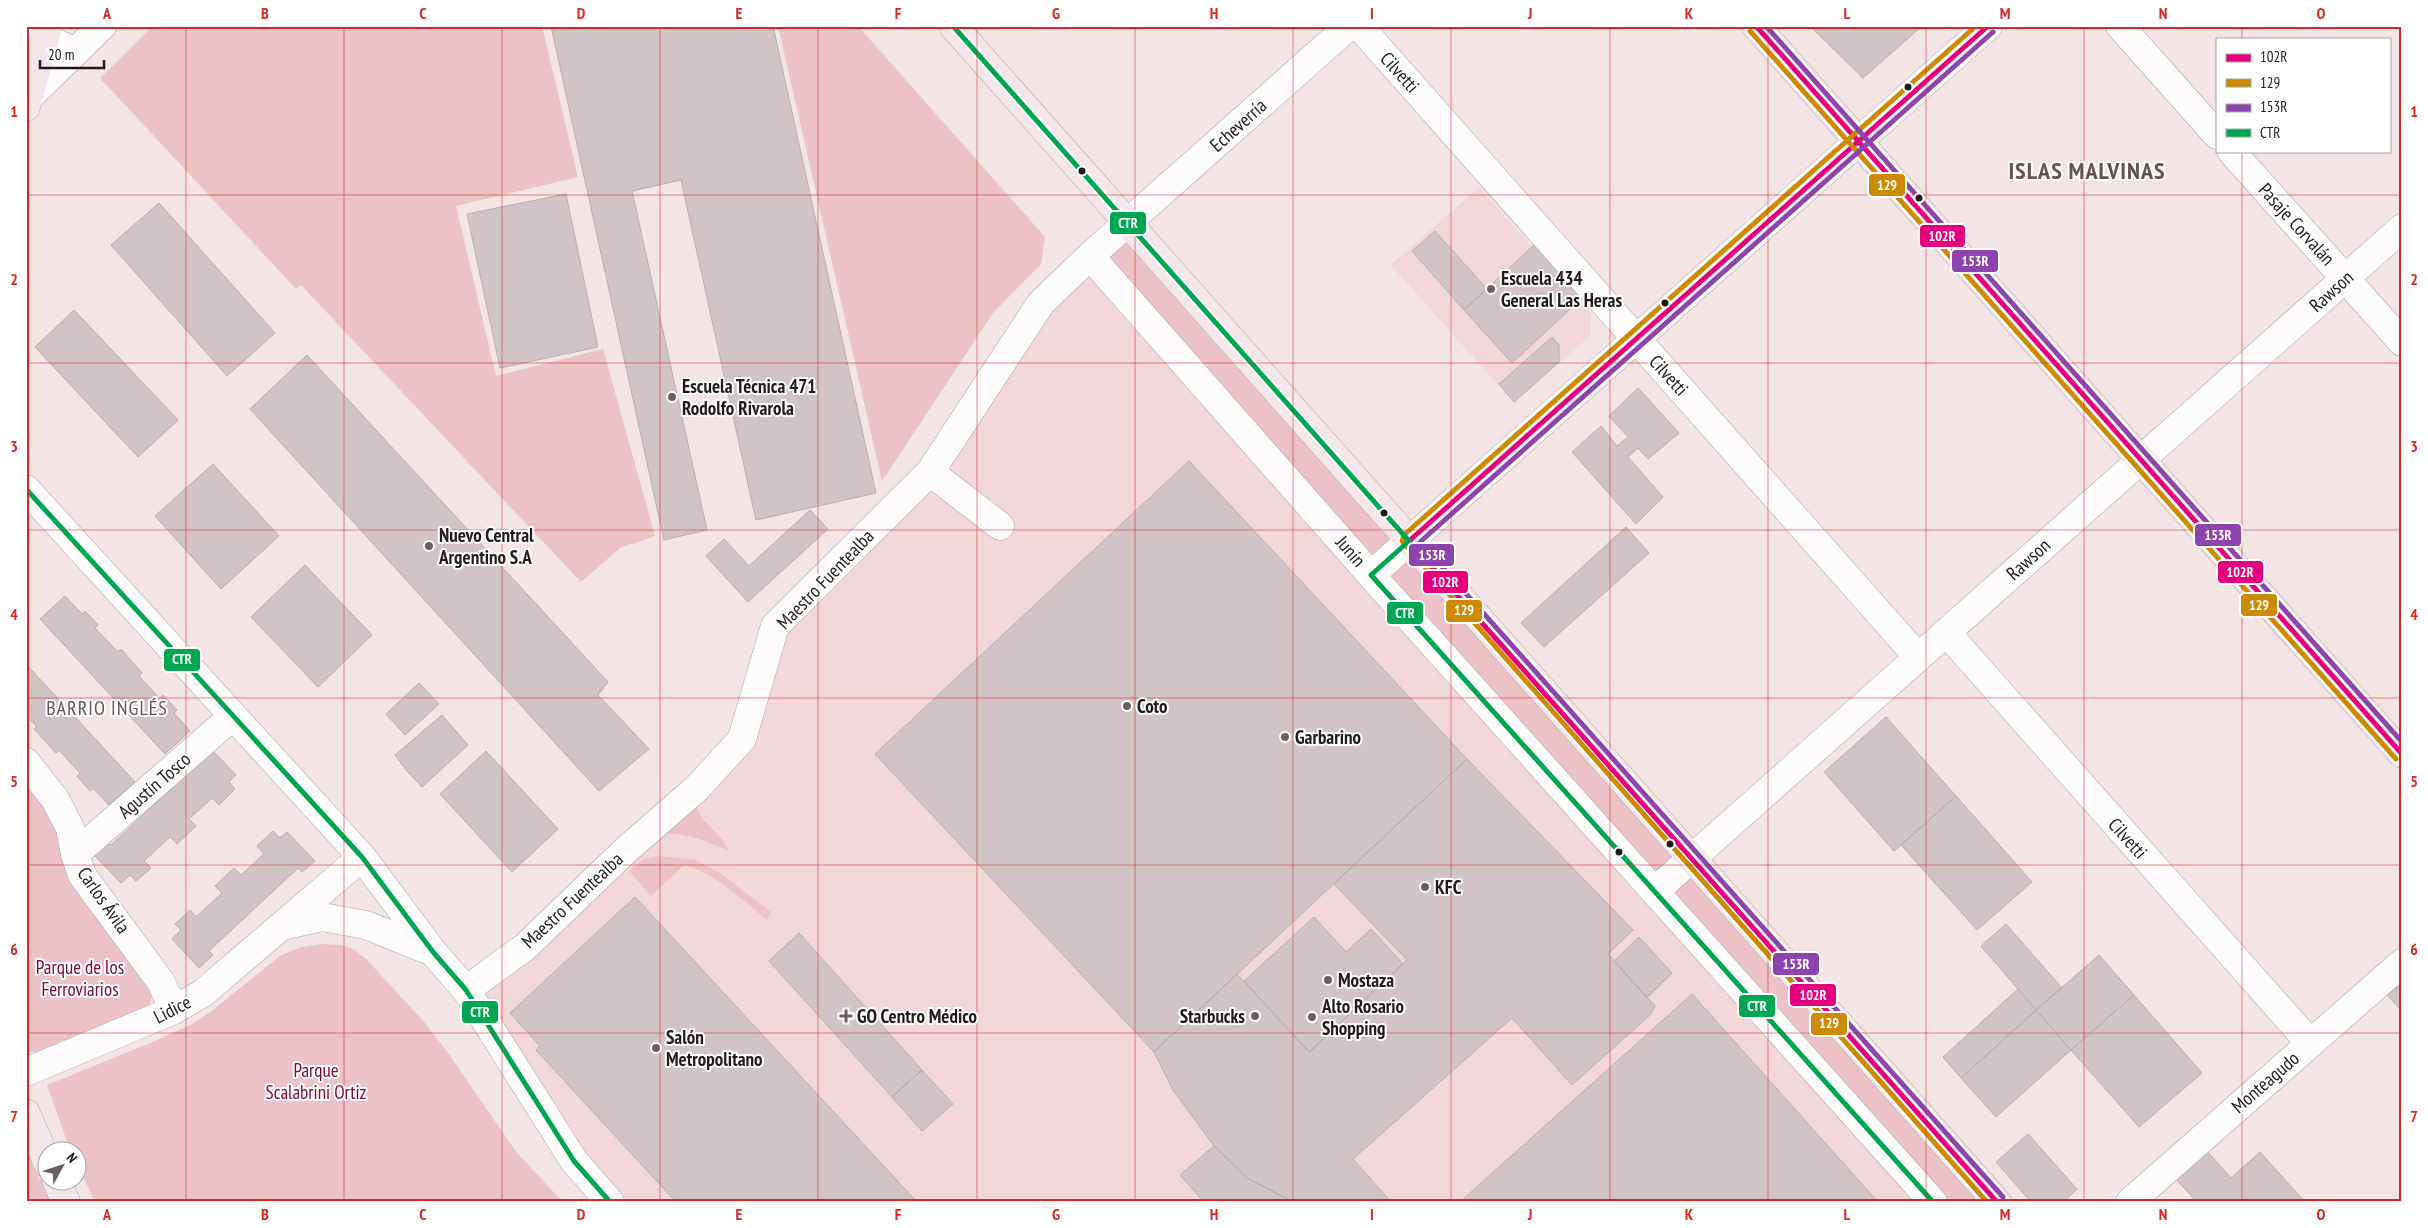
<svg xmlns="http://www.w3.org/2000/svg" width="2428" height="1228" font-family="'PT Sans Narrow',sans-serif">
<rect width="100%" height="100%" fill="#f3e4e6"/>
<path fill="#f1d7da" d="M1479 187 1591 313 1590 336 1514 403 1391 265Z
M1090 256 1933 1202H610L466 990 742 740 775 626 930 472Z"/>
<path fill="#eac2c7" d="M153 26H542L578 177 456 206 496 376 603 349 655 536 620 548 581 582 301 285 296 289 100 78Z
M778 26H858L1045 237 1041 264 993 313 882 481Z
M1127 224 1997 1202H1933L1090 256Z
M26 778 38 793 153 993 148 1008 38 1053 26 1051Z
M695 804 702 818 721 838 729 851C708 842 690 834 666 833Z
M661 856 696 860 720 873 771 912 767 920C745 902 712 871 684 865L651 896 629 871 644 859Z
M323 944 341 945 355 950 368 961 425 1023 448 1053 517 1153 563 1202H95L78 1166V1150H70L47 1085 155 1041 192 1024 213 1010 281 955 301 947Z
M26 1152 52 1202H26Z"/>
<path fill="#d0c4c6" stroke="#b8adae" d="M551 26H773L876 493 756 520 681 180 632 191 707 530 664 540Z
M1810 26H1922L1863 78Z
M566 194 598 347 500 368 467 214Z
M159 203 275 333 227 376 111 245Z
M1435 231 1487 289 1464 310 1412 251Z
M1534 245 1582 298 1512 363 1464 310Z
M74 310 178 420 138 457 35 347Z
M1552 337 1559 345V362L1514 402 1499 384Z
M307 355 608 682 598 695 649 749 599 791 250 409Z
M1638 388 1679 433 1648 459 1638 448 1628 457 1663 497 1636 524 1572 452 1601 426 1617 446 1628 437 1609 416Z
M1189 461 1467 759 1154 1052 875 754Z
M213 464 279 536 221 589 155 516Z
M810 510 828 529 748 602 706 556 724 539 749 566Z
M1626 527 1649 553 1544 647 1521 623Z
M305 565 372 635 318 687 251 617Z
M65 596 82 614 85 611 98 625 95 628 118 652 121 649 142 673 139 676 160 699 163 695 177 710 174 713 190 731 165 754 40 619Z
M26 664 135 782 109 805 93 788 90 791 77 776 80 773 59 750 56 753 34 729 37 727 26 715Z
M419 683 439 704 405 735 386 714Z
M442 715 468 745 422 787 407 771 395 755Z
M1886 717 1956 796 1894 851 1824 772Z
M208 746 236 775 229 782 235 789 219 805 212 798 189 819 196 826 177 844 170 837 144 861 151 868 136 881 130 875 121 883 93 854 107 841 111 845 200 762Z
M486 751 558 829 512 872 440 794Z
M1467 759 1633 930 1608 954 1655 1006 1650 1015 1572 1085 1512 1018 1353 1159 1391 1202H1293L1247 1178 1214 1146 1173 1090 1154 1052 1237 974 1309 1052 1407 960 1334 884Z
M1956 796 2032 882 1977 930 1901 845Z
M273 831 280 838 287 832 315 861 302 872 298 868 209 951 213 955 199 968 172 939 181 930 175 924 190 910 196 917 222 893 215 886 234 868 241 875 264 854 257 846Z
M635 897 917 1202H676L536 1050 540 1046 510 1013Z
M1314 917 1346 952 1371 929 1403 964 1309 1052 1244 981Z
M2006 924 2062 988 2036 1010 1981 946Z
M799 933 922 1070 892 1097 769 961Z
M1639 937 1672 973 1647 998 1614 961Z
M2099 955 2134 995 2071 1050 2036 1010Z
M2402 984V1011L2387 995Z
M2018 989 2036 1010 1961 1078 1943 1057Z
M1692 994 1878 1202H1460Z
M2134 995 2202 1073 2139 1127 2071 1050Z
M2036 1010 2071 1050 1996 1117 1961 1078Z
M922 1070 953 1104 922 1131 892 1097Z
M2028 1134 2077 1189 2063 1202H2031L1996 1162Z
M1214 1146 1247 1178 1293 1202H1204L1180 1175Z
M2206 1150 2231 1178 2260 1152 2305 1202H2197L2175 1178Z"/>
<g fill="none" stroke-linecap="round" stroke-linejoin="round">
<g stroke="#aea2a4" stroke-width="29">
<path id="minor" d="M1359 26 1918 657
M2120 26 2217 135
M26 31 65 47
M29 97 102 26
M2231 151 2402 342
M1090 256 1371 575 1933 1202
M930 472 1000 526
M26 489 362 857 433 952 466 990 574 1161 610 1202
M1371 575 1988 26
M1946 632 2310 1043
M26 762 55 799 70 828 75 854 82 875 161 982 174 1010
M75 854 233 716
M1655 891 2402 228
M286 925 322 917 366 925 433 952
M466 990 525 947 626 850 697 788 742 739 775 626 930 472 1041 303 1090 256 1349 26
M26 1072 174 1010 203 993 362 857
M2130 1202 2402 963"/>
</g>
<g stroke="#bda4a8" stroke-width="29">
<path id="major" d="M953 26 1997 1202
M1756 26 2402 754
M26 107 48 26
M26 1113 48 1164
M56 1180 66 1202"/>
</g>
<use href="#minor" stroke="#fdfbfb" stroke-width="28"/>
<use href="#major" stroke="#f3e7e9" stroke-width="28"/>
<g stroke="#fff" stroke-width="9">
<path id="bus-1" d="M1756 26 2402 754
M1988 26 1409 541 1997 1202"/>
</g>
<g stroke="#fff" stroke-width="9">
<path id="bus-2" d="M1976 26 1404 535 1402 541 1987 1202
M1750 31 2396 759"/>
</g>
<g stroke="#fff" stroke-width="9">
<path id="bus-3" d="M1766 26 2402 742
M1993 32 1420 542 2003 1197"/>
</g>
<g stroke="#fff" stroke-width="9">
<path id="bus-4" d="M953 26 1409 541 1371 575 1933 1202
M26 489 362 857 433 952 466 990 574 1161 610 1202"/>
</g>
<use href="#bus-1" stroke="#e5007d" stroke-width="5"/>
<use href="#bus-2" stroke="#cc8a05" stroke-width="5"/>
<use href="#bus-3" stroke="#8e44ad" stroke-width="5"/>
<use href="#bus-4" stroke="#00a651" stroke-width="5"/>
</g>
<path fill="none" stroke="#d62828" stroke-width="1" stroke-opacity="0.55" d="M186 26V1202M344 26V1202M502 26V1202M660 26V1202M818 26V1202M977 26V1202M1135 26V1202M1293 26V1202M1451 26V1202M1610 26V1202M1768 26V1202M1926 26V1202M2084 26V1202M2242 26V39M2242 151V1202M26 195H2402M26 363H2402M26 530H2402M26 698H2402M26 865H2402M26 1033H2402"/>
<g fill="#22191a" stroke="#fff" stroke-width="2">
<circle cx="1908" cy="87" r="4.5"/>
<circle cx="1082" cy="171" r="4.5"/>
<circle cx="1919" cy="198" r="4.5"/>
<circle cx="1665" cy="303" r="4.5"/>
<circle cx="1384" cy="513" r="4.5"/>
<circle cx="1670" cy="844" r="4.5"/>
<circle cx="1619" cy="852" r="4.5"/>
</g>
<g fill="#6b6061" stroke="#fff" stroke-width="2">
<circle cx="1491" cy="289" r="5"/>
<circle cx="672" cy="397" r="5"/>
<circle cx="429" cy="546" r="5"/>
<circle cx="1127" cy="706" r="5"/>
<circle cx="1285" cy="737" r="5"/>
<circle cx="1425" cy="887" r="5"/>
<circle cx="1328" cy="980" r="5"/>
<path d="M843.5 1008.5h5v5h5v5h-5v5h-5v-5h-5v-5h5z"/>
<circle cx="1255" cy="1016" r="5"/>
<circle cx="1312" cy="1017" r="5"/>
<circle cx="656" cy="1048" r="5"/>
</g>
<g text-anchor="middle" stroke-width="4" stroke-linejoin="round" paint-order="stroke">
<g font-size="19" fill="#22191a" stroke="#fff">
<text transform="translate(1400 72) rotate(48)" y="7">Cilvetti</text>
<text transform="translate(1238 125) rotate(-42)" y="7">Echeverría</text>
<text transform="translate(2297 224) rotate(48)" y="7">Pasaje Corvalán</text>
<text transform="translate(2331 291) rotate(-42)" y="7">Rawson</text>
<text transform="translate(1669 375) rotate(48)" y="7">Cilvetti</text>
<text transform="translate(1351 551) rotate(49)" y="7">Junín</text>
<text transform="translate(2028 559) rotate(-42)" y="7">Rawson</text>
<text transform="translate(825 579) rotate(-46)" y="7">Maestro Fuentealba</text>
<text transform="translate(154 785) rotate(-41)" y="7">Agustín Tosco</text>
<text transform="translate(2128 838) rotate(48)" y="7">Cilvetti</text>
<text transform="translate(104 900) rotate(55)" y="7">Carlos Ávila</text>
<text transform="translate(572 900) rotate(-43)" y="7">Maestro Fuentealba</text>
<text transform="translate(172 1009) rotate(-27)" y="7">Lidice</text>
<text transform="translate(2265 1082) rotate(-41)" y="7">Monteagudo</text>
</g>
<g font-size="19" font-weight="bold" fill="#22191a" stroke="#fff" text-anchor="start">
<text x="1501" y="285">Escuela 434<tspan x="1501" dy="22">General Las Heras</tspan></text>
<text x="682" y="393">Escuela Técnica 471<tspan x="682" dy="22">Rodolfo Rivarola</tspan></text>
<text x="439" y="542">Nuevo Central<tspan x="439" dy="22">Argentino S.A</tspan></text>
<text x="1137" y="713">Coto</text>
<text x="1295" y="744">Garbarino</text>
<text x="1435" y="894">KFC</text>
<text x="1338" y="987">Mostaza</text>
<text x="1322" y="1013">Alto Rosario<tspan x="1322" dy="22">Shopping</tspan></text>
<text x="857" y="1023">GO Centro Médico</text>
<text x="1245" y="1023" text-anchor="end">Starbucks</text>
<text x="666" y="1044">Salón<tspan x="666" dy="22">Metropolitano</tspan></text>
</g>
<g font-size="19" fill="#800830" stroke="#fff">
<text x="80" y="974">Parque de los<tspan x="80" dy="22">Ferroviarios</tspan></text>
<text x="316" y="1077">Parque<tspan x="316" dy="22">Scalabrini Ortiz</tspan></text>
</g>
<g font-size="20" letter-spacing="1" fill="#675153" stroke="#fff">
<text x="107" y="715">BARRIO INGLÉS</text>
</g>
<g font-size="24" font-weight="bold" letter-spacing="1" fill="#675153" stroke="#fff">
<text x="2087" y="179">ISLAS MALVINAS</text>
</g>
</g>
<g stroke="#fff" stroke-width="2">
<rect x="1868" y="173" width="38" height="24" rx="5" fill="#cc8a05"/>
<rect x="1109" y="211" width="38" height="24" rx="5" fill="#00a651"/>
<rect x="1919" y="224" width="47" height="24" rx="5" fill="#e5007d"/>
<rect x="1951" y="249" width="48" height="24" rx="5" fill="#8e44ad"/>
<rect x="2194" y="523" width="48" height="24" rx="5" fill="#8e44ad"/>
<rect x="1408" y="543" width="47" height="24" rx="5" fill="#8e44ad"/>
<rect x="2217" y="560" width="47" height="24" rx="5" fill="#e5007d"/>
<rect x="1422" y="570" width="47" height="24" rx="5" fill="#e5007d"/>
<rect x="2240" y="593" width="38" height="24" rx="5" fill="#cc8a05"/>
<rect x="1445" y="599" width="38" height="24" rx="5" fill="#cc8a05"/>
<rect x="1386" y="601" width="38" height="24" rx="5" fill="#00a651"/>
<rect x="163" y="648" width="38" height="24" rx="5" fill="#00a651"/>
<rect x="1772" y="952" width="48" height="24" rx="5" fill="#8e44ad"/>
<rect x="1789" y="983" width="48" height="24" rx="5" fill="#e5007d"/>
<rect x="1738" y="994" width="38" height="24" rx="5" fill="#00a651"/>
<rect x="461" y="1000" width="38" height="24" rx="5" fill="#00a651"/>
<rect x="1810" y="1012" width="38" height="24" rx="5" fill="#cc8a05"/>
</g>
<g font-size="14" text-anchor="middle" font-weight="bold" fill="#fff">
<text x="1887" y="190">129</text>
<text x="1128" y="228">CTR</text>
<text x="1942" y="241">102R</text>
<text x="1975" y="266">153R</text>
<text x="2218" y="540">153R</text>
<text x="1432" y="560">153R</text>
<text x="2240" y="577">102R</text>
<text x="1445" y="587">102R</text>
<text x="2259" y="610">129</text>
<text x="1464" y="615">129</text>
<text x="1405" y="618">CTR</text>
<text x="182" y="664">CTR</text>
<text x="1796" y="969">153R</text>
<text x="1813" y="1000">102R</text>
<text x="1757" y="1011">CTR</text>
<text x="480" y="1017">CTR</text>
<text x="1829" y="1028">129</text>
</g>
<rect width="2428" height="1228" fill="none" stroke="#ffffff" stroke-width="55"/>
<rect x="2216" y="38" width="175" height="115" fill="#ffffff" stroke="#a7a3a3"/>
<rect x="2226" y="54" width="25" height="8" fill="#e5007d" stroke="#a7a3a3"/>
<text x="2260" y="62" font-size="15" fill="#22191a">102R</text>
<rect x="2226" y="79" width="25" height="8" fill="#cc8a05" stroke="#a7a3a3"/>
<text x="2260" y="88" font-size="15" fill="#22191a">129</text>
<rect x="2226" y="104" width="25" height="8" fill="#8e44ad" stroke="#a7a3a3"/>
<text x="2260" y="112" font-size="15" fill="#22191a">153R</text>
<rect x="2226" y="129" width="25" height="8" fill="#00a651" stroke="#a7a3a3"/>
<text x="2260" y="138" font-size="15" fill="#22191a">CTR</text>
<g transform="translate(62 1166) rotate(50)"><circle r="24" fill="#ffffff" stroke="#a7a3a3"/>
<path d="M0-4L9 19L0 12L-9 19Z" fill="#6b6061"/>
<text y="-8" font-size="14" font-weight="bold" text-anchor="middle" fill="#22191a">N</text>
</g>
<path d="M40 60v8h64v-8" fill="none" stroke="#22191a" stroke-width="2.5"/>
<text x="48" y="60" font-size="15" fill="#22191a" stroke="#ffffff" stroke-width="4" paint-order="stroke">20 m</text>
<rect x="28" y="28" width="2372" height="1172" fill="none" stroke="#d62828" stroke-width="2"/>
<g font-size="16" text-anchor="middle" font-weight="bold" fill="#d62828">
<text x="107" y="19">A</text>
<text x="265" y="19">B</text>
<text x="423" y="19">C</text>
<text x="581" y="19">D</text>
<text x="739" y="19">E</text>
<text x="898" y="19">F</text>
<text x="1056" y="19">G</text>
<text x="1214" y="19">H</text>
<text x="1372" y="19">I</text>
<text x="1530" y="19">J</text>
<text x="1689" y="19">K</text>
<text x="1847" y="19">L</text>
<text x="2005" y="19">M</text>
<text x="2163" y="19">N</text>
<text x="2321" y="19">O</text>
<text x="14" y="117">1</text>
<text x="2414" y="117">1</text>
<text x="14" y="285">2</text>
<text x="2414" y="285">2</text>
<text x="14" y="452">3</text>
<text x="2414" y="452">3</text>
<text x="14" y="620">4</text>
<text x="2414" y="620">4</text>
<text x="14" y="787">5</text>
<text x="2414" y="787">5</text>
<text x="14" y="955">6</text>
<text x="2414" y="955">6</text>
<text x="14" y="1122">7</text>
<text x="2414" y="1122">7</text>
<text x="107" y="1220">A</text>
<text x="265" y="1220">B</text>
<text x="423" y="1220">C</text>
<text x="581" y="1220">D</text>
<text x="739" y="1220">E</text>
<text x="898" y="1220">F</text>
<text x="1056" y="1220">G</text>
<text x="1214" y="1220">H</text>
<text x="1372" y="1220">I</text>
<text x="1530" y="1220">J</text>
<text x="1689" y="1220">K</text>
<text x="1847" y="1220">L</text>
<text x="2005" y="1220">M</text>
<text x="2163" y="1220">N</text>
<text x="2321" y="1220">O</text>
</g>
</svg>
